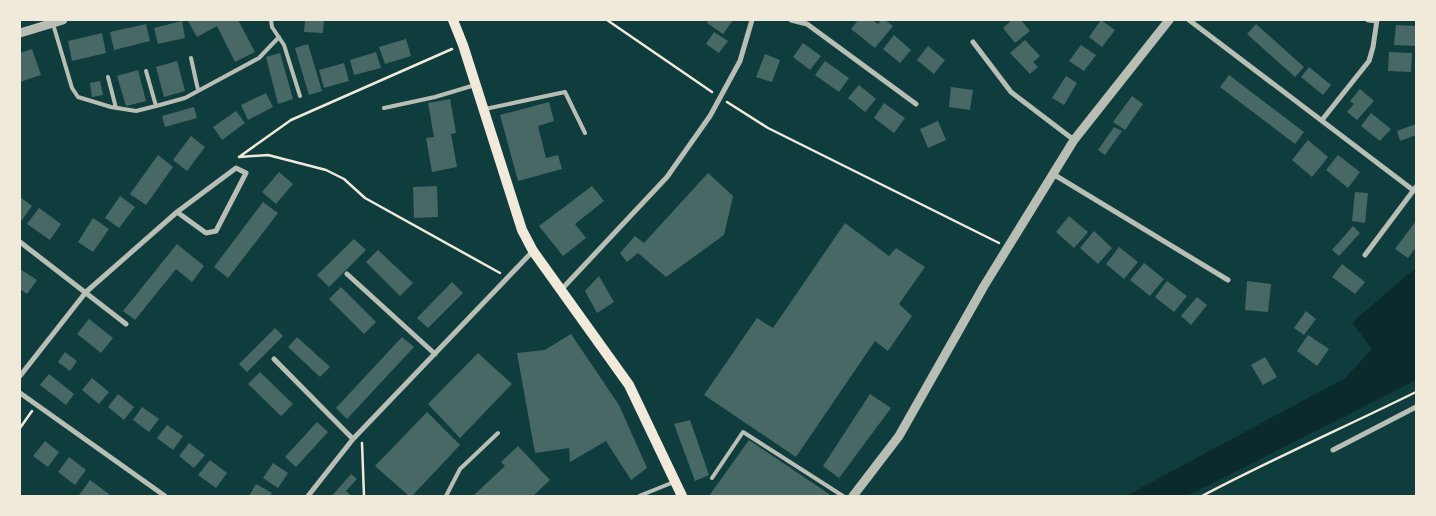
<svg xmlns="http://www.w3.org/2000/svg" width="1436" height="516" font-family="Rubik,sans-serif">
<rect width="100%" height="100%" fill="#0f3d3e"/>
<path fill="#0a2a2b" d="M1416 269V380L1187 496H1126L1345 378 1372 349 1353 324 1354 321 1406 276Z"/>
<path fill="#486865" d="M191 20H238L255 52 235 62 217 26 197 37 188 21Z
M305 20H324L323 33 304 32Z
M709 20H733L723 34 707 23Z
M858 20H872L878 24 881 20H885L893 26 875 48 851 29Z
M1012 20H1021L1030 31 1015 43 1003 28Z
M1101 20 1115 30 1102 47 1089 37Z
M182 21 185 38 158 44 154 28Z
M146 24 150 41 114 50 110 32Z
M1256 24 1304 67 1295 77 1247 34Z
M1396 25 1416 26V46L1394 45Z
M714 32 728 41 719 53 706 44Z
M102 33 106 53 72 61 68 41Z
M894 35 911 50 900 63 883 49Z
M406 39 411 56 385 64 379 47Z
M1025 40 1040 56 1033 62 1038 67 1030 74 1010 53Z
M803 43 821 56 810 70 793 57Z
M308 44 322 91 309 95 295 48Z
M1081 45 1096 55 1084 71 1069 61Z
M928 46 945 60 934 74 917 60Z
M32 49 41 75 20 82V53Z
M376 52 381 68 354 75 350 60Z
M1389 52 1412 53 1411 72 1388 71Z
M280 53 293 99 278 104 266 57Z
M765 54 780 60 772 82 756 77Z
M177 61 185 91 164 97 156 67Z
M825 61 849 78 839 92 815 75Z
M344 63 349 81 324 88 319 70Z
M1309 67 1331 85 1323 95 1301 77Z
M138 70 146 101 126 106 117 76Z
M1229 75 1304 132 1295 144 1220 87Z
M1066 76 1077 83 1064 105 1052 98Z
M100 81 103 95 92 97 90 83Z
M859 85 876 99 865 112 848 98Z
M951 87 973 90 970 110 949 107Z
M1360 89 1374 101 1357 120 1347 112 1354 104 1350 101Z
M266 93 273 107 248 120 241 105Z
M1132 96 1143 104 1125 130 1113 122Z
M450 99 456 133 451 134 457 167 432 172 426 138 434 137 428 103Z
M549 102 554 121 538 126 546 158 558 155 562 169 518 181 500 115Z
M884 103 905 118 894 133 874 118Z
M194 107 197 118 165 127 162 116Z
M236 111 245 123 222 140 213 127Z
M1371 113 1391 129 1380 141 1361 126Z
M938 121 946 140 928 148 920 129Z
M1416 124V135L1400 141 1397 131Z
M1114 127 1122 131 1105 155 1098 150Z
M191 136 205 147 187 171 173 160Z
M1308 140 1328 157 1312 177 1292 160Z
M158 155 173 167 146 205 130 194Z
M1338 155 1360 172 1348 188 1326 170Z
M279 172 293 184 276 204 262 192Z
M708 173 733 196 724 235 666 277 638 253 627 262 620 253 635 236 644 243Z
M437 186 438 217 414 218 413 187Z
M592 186 604 201 575 224 586 238 563 256 539 226Z
M1355 192 1368 193 1365 223 1352 221Z
M120 196 135 207 119 228 105 218Z
M20 197 32 206 22 220 20 219Z
M263 202 278 213 228 278 214 267Z
M39 208 61 224 50 240 27 224Z
M1069 216 1088 232 1074 248 1056 232Z
M93 218 109 229 93 252 78 242Z
M1416 221V247L1408 258 1395 249Z
M845 223 889 256 896 248 925 267 899 304 912 316 888 351 875 341 796 457 704 395 757 318 773 328Z
M1353 226 1360 233 1339 256 1332 250Z
M1094 231 1112 248 1098 264 1080 248Z
M354 239 366 250 329 287 317 275Z
M177 244 204 266 192 282 176 269 135 320 123 311Z
M1119 247 1138 262 1124 279 1106 264Z
M378 250 413 283 400 296 366 262Z
M1144 263 1164 279 1150 296 1130 280Z
M1342 264 1365 282 1355 294 1332 277Z
M20 269 37 280 27 294 20 289Z
M599 276 614 302 597 313 585 291Z
M1167 281 1187 296 1174 312 1155 297Z
M1247 281 1271 284 1268 312 1245 310Z
M452 282 463 293 428 328 417 318Z
M341 287 376 322 364 334 329 299Z
M1197 297 1207 305 1191 325 1181 316Z
M1306 311 1316 319 1304 335 1294 328Z
M89 319 113 338 101 353 77 334Z
M275 328 283 336 247 372 239 364Z
M571 334 619 405 647 468 631 480 606 441 570 462 569 448 535 453 517 353 545 350Z
M1308 335 1329 349 1317 366 1297 351Z
M297 337 330 367 320 377 288 347Z
M402 337 414 347 347 419 336 408Z
M65 352 77 361 70 371 58 362Z
M478 353 512 384 460 438 428 404Z
M1265 357 1277 377 1263 385 1251 365Z
M260 372 293 404 281 416 248 384Z
M49 374 74 394 66 405 40 385Z
M92 378 109 392 99 404 82 390Z
M118 394 134 407 124 420 108 407Z
M870 394 891 408 839 478 823 466Z
M142 407 159 419 149 432 133 420Z
M427 412 460 445 412 496H409L375 466Z
M690 420 709 475 695 481 674 424Z
M317 422 328 432 296 467 285 457Z
M167 425 183 436 173 450 157 438Z
M749 440 829 494 828 496H709Z
M45 441 59 452 48 467 33 456Z
M189 443 205 455 194 468 179 456Z
M518 446 550 480 533 496H473L505 466 501 462Z
M69 457 86 470 75 485 58 472Z
M210 460 227 473 216 488 198 475Z
M273 463 288 473 278 488 263 478Z
M351 474 357 479 346 491 352 496H332Z
M90 480 109 494 108 496 79 495Z
M256 484 272 493 270 496H249Z"/>
<g fill="none" stroke-linecap="round" stroke-linejoin="round">
<path stroke="#f1e9da" stroke-width="2.5" d="M607 20 712 92
M727 102 768 128 999 243
M239 157 268 155 326 170 344 179 365 198 500 273
M239 157 291 120 452 49
M20 428 32 411
M362 443 364 496
M1202 496C1272 459 1345 427 1416 392"/>
<path stroke="#b8beb3" stroke-width="4" d="M271 20 272 27 284 45 300 96
M53 24 72 88 78 97 111 107 136 111 156 106 185 98 259 58 279 37
M191 58 198 90
M146 71 156 106
M108 77 116 108
M384 108 435 97 475 85
M485 109 565 92 585 133
M712 478 743 432 843 496
M446 496 460 469 498 433
M639 496 674 482"/>
<path stroke="#b8beb3" stroke-width="5" d="M791 20 807 24 916 104
M1189 20 1413 190
M1368 20 1377 21
M973 42 1011 92 1074 140
M1322 120 1369 61 1373 47 1377 20
M1053 174 1228 280
M20 242 126 324
M1365 255 1416 187
M347 274 435 354
M560 291 667 177 710 116 740 61 752 20
M274 359 353 439
M20 376 86 292 177 212 236 168 246 173 216 231 206 233 177 212
M20 393 165 496
M1333 450 1416 407
M308 496 353 439 533 251"/>
<path stroke="#b8beb3" stroke-width="9" d="M20 33 63 20
M853 496 899 436 984 286 1074 140 1169 20"/>
<path stroke="#f1e9da" stroke-width="10" d="M453 20 463 45 522 230 533 251 629 385 682 496"/>
</g>
<rect width="1436" height="516" fill="none" stroke="#f1e9da" stroke-width="42"/>
</svg>
